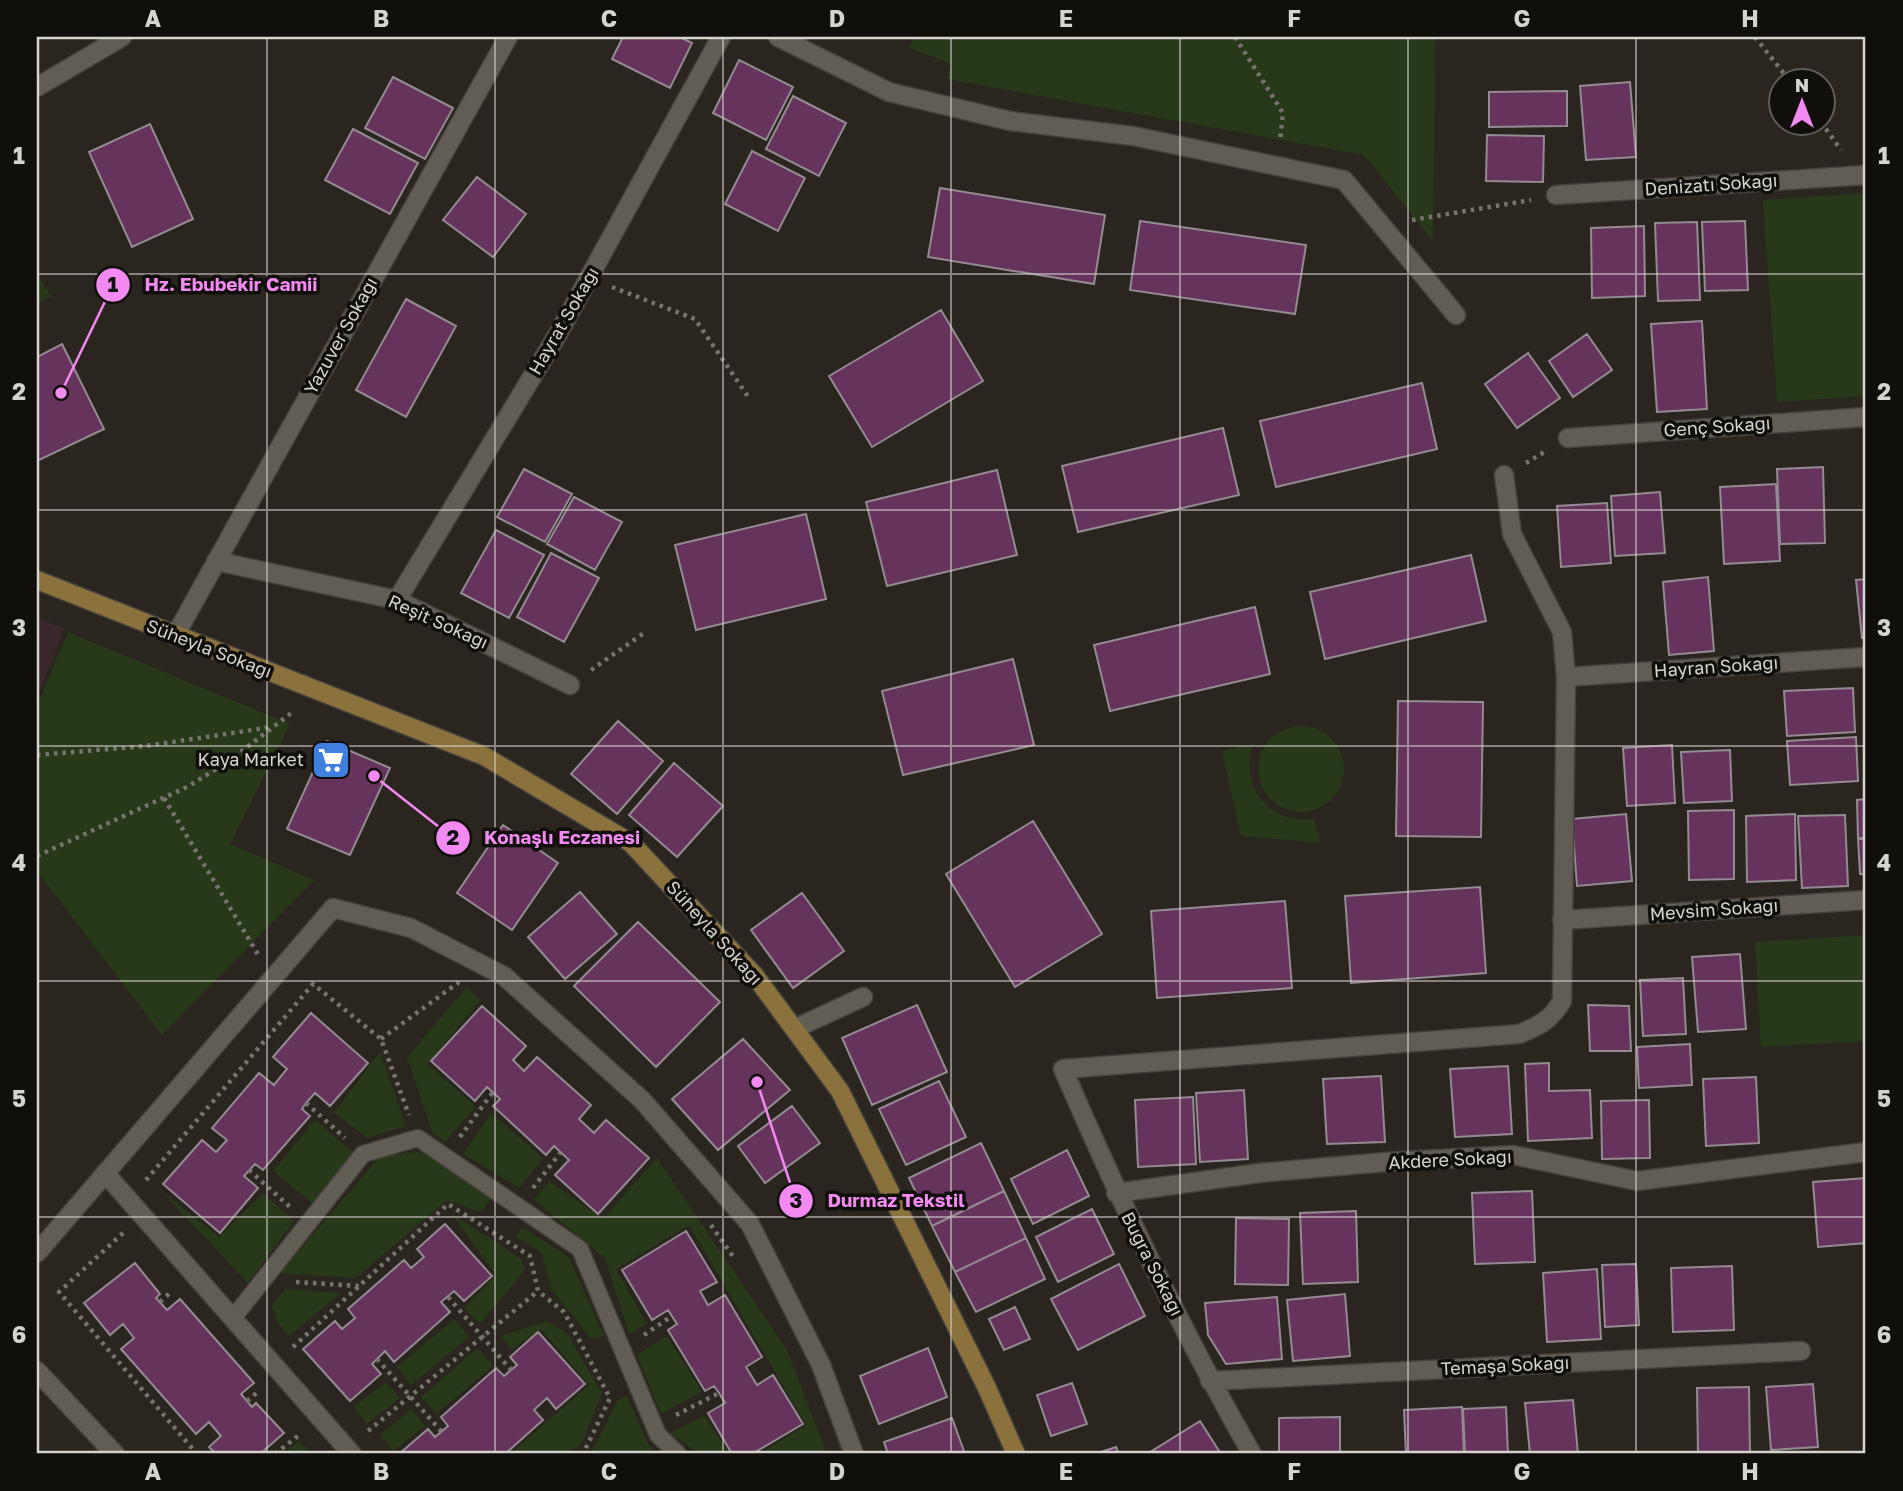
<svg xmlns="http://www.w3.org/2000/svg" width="1903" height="1491" font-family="'Golos Text',sans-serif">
<rect width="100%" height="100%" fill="#2a251e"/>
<path fill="#3a272c" d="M37 617 64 629 37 699Z"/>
<path fill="#28391a" d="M914 37H1435L1433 241 1364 155 946 79 952 64 909 48Z
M1866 193V396L1777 402 1763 200Z
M37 275 51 296 37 304Z
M68 632 290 724 230 844 314 880 162 1035 37 871V706Z
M1258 769a43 43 0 1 1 86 0a43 43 0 1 1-86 0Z
M1253 744C1243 773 1255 807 1286 817 1295 820 1304 819 1314 819L1321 843 1241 836 1222 751Z
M1866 935V1041L1761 1047 1755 942Z
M467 987 480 1001 427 1064 476 1107 445 1142 433 1134 407 1057Z
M380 1052 406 1126 368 1138 334 1113Z
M491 1113 543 1158 519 1188 463 1154Z
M315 1120 354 1153 312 1203 273 1171Z
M421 1152 492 1197 481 1212 447 1200 356 1278 280 1273 381 1155Z
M657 1158 787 1350 827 1454H760L806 1425 689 1225 616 1269 647 1324 629 1334 605 1258 534 1200 549 1181 603 1219Z
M159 1189 219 1237 263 1193 294 1221 248 1283Z
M452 1214 520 1258 525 1270 480 1324 464 1308 496 1275Z
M522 1227 569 1257 604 1336 591 1339 552 1290 541 1252 516 1237Z
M285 1289 341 1293 289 1336 278 1323 272 1306Z
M454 1319 469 1337 411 1385 397 1367Z
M548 1321 567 1333 602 1393 581 1445 565 1454H510L589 1385 541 1329 512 1350 501 1336Z
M667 1336 702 1392 661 1414 637 1355Z
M478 1348 493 1366 436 1414 421 1397Z
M386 1382 400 1398 367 1424 354 1407Z
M627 1396 647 1442 658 1454H591L618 1400Z
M412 1409 425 1426 393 1451 380 1435Z
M704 1416 730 1454H699L670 1433Z
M300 1441 311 1454H283Z"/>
<path fill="#65335b" stroke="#948b92" stroke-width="2" d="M623 37H680L692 43 670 88 612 59Z
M739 60 793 87 766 140 713 113Z
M393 77 453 108 425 159 365 128Z
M1630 82 1636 157 1586 160 1580 86Z
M1567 91V126L1489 127V92Z
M793 96 846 123 819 176 766 149Z
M150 124 193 219 132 247 89 152Z
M353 129 418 163 390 214 325 180Z
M1487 135 1544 136 1543 182 1486 181Z
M752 151 805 178 778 231 725 204Z
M477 177 526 214 493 257 443 220Z
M940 188 1105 215 1094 284 928 257Z
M1140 221 1306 245 1295 314 1130 290Z
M1745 221 1748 290 1705 291 1702 222Z
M1697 222 1700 300 1658 301 1655 223Z
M1644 226 1645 296 1592 298 1591 228Z
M406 299 456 326 406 417 356 390Z
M941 310 983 381 872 447 829 376Z
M1702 321 1707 409 1657 412 1651 324Z
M1587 334 1612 370 1573 397 1549 361Z
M62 344 104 429 37 461V357Z
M1528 353 1560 398 1517 428 1485 384Z
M1422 383 1437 449 1276 487 1260 421Z
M1223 428 1239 495 1078 532 1062 466Z
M1823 467 1825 543 1780 544 1777 469Z
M524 469 572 494 545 542 497 517Z
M997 470 1017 555 887 586 866 502Z
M1776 484 1780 561 1724 564 1720 487Z
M1660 492 1665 553 1615 556 1611 496Z
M574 497 622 522 595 570 547 544Z
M1607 503 1611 563 1561 567 1557 506Z
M806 514 826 599 696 630 675 545Z
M496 530 544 555 509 618 461 593Z
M551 553 599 578 564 642 517 617Z
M1471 555 1486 621 1325 659 1310 592Z
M1708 577 1714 651 1669 655 1663 582Z
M1866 579V637L1862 638 1856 580Z
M1255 607 1270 674 1110 711 1094 645Z
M1013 659 1034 745 903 775 882 691Z
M1853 688 1855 732 1787 736 1784 691Z
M1398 701 1483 702 1481 837 1396 836Z
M618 721 663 761 617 814 571 774Z
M1856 737 1858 781 1790 785 1787 741Z
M327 741 390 768 350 855 287 829Z
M1672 745 1675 803 1627 806 1623 748Z
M1730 750 1732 801 1684 803 1681 752Z
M674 763 723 806 677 857 629 815Z
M1866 799V838H1858L1857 800Z
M1734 810V879L1689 880 1688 811Z
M1626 814 1632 881 1577 886 1572 819Z
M1795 814 1796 880 1747 882 1746 816Z
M1845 815 1848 886 1802 888 1798 816Z
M1033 821 1102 934 1015 987 946 874Z
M503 825 558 863 512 930 457 893Z
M1858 839H1866V874H1860Z
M1480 887 1486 973 1351 983 1345 896Z
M580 892 617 934 565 979 528 937Z
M802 893 844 951 793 988 751 930Z
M1285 901 1292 988 1157 998 1151 911Z
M638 922 720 1002 656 1067 574 986Z
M1740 954 1746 1029 1698 1032 1692 957Z
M1683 978 1686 1034 1643 1036 1640 980Z
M917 1005 947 1072 872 1105 842 1038Z
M1588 1005 1629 1006 1631 1051H1590Z
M482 1006 526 1046 513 1060 524 1071 537 1057 591 1105 579 1119 594 1133 606 1120 649 1158 598 1214 555 1175 569 1160 554 1146 546 1155 493 1106 500 1099 487 1087 475 1101 431 1061Z
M311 1013 368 1063 330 1106 315 1093 306 1103 302 1109 310 1116 263 1170 255 1164 244 1176 258 1188 220 1233 163 1184 202 1140 216 1152 227 1140 212 1128 259 1073 274 1085 287 1069 273 1057Z
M743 1039 790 1090 718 1150 672 1099Z
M1690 1044 1692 1085 1639 1088 1637 1047Z
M1549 1063V1091L1590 1090 1592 1138 1528 1141 1525 1064Z
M1508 1066 1512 1134 1455 1137 1450 1069Z
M1381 1076 1385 1142 1327 1144 1323 1079Z
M1756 1077 1759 1143 1706 1146 1703 1079Z
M939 1081 966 1137 906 1165 879 1109Z
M1244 1090 1248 1159 1200 1162 1196 1093Z
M1193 1097 1196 1164 1138 1167 1135 1100Z
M1649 1100 1650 1158 1602 1159 1601 1101Z
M792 1106 820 1143 765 1183 738 1146Z
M981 1143 1004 1191 932 1226 909 1178Z
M1067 1150 1089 1196 1033 1224 1011 1179Z
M1866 1178V1243L1818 1247 1813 1182Z
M1004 1191 1026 1238 955 1272 932 1226Z
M1532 1191 1535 1262 1475 1264 1472 1193Z
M1092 1209 1114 1254 1058 1282 1036 1237Z
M1356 1211 1358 1282 1303 1284 1300 1213Z
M1236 1218 1289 1219 1288 1285 1235 1284Z
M445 1224 492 1276 464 1301 454 1291 441 1302 450 1312 394 1362 385 1351 372 1364 381 1374 350 1401 303 1349 335 1321 342 1329 355 1318 348 1309 404 1260 411 1268 424 1257 417 1249Z
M686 1231 717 1282 700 1291 708 1305 725 1295 762 1357 746 1367 757 1385 773 1375 803 1424 752 1454H732L708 1413 725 1403 719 1393 714 1386 705 1391 668 1330 677 1324 668 1310 652 1320 622 1270Z
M1026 1238 1045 1279 976 1312 955 1272Z
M135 1263 160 1294 156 1298 167 1310 180 1299 254 1383 241 1394 252 1407 256 1403 284 1433 260 1454H216L209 1447 221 1436 209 1422 196 1434 121 1349 134 1338 123 1324 110 1335 84 1303Z
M1119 1264 1145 1316 1078 1350 1051 1299Z
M1636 1264 1639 1325 1605 1327 1602 1265Z
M1732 1266 1734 1330 1673 1332 1671 1268Z
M1597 1269 1601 1339 1547 1342 1543 1273Z
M1345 1294 1350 1356 1293 1361 1287 1300Z
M1277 1297 1282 1359 1226 1364 1208 1335 1205 1303Z
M1015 1307 1030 1339 1004 1350 989 1319Z
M538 1332 585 1384 556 1409 547 1398 534 1410 543 1420 505 1454H399L428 1429 435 1437 448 1426 441 1417 496 1368 504 1376 517 1365 510 1357Z
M928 1348 947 1397 879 1424 860 1376Z
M1072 1383 1087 1424 1051 1436 1037 1395Z
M1813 1384 1818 1447 1771 1450 1766 1387Z
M1749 1387 1750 1454H1698L1697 1388Z
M1573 1400 1578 1454H1530L1525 1403Z
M1462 1407 1464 1454H1406L1404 1410Z
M1506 1407 1508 1454H1465L1463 1409Z
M1340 1417V1454H1279V1418Z
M952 1418 965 1454H888L884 1442Z
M1200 1421 1221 1454H1147Z
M1116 1447 1119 1454H1095Z"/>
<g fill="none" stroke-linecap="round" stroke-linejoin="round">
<g stroke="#45413c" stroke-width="19">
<path id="lane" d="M233 1318 363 1154 418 1138 580 1249 658 1435 678 1454"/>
</g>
<g stroke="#45413c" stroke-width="21">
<path id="street" d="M778 37 889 92 1010 121 1133 136 1344 180 1456 315
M37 87 122 37
M1556 195 1866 175
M1568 438 1866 417
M216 561 397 600 570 685
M397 600 558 334 721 37
M175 636 508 37
M1566 677 1866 657
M1562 920 1866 900
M794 1029 863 997
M105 1173 352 1454
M1116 1193 1259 1173 1386 1162 1513 1155 1637 1181 1866 1152
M37 1253 333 908 411 928 504 976 642 1100 750 1224 821 1365 854 1454
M37 1371 115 1454
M1210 1381 1801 1351
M1252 1454C1181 1330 1120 1201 1063 1069L1519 1034C1539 1026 1551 1020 1562 1001L1566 677 1562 632 1512 534 1504 475"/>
</g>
<g stroke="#45413c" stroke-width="21">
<path id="secondary" d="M37 580 484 756 631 843 755 976 840 1091 987 1388 1016 1454"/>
</g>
<path stroke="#77736d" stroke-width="4.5" stroke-dasharray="3.5 5" stroke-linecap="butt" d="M1235 37 1283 113 1280 141
M1755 37 1789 80
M1821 122 1841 150
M1412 220 1531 200
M612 287 695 319 749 398
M1526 463 1546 451
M591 670 644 633
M37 755 146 746 272 727
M164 798 259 956
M37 856 187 787 229 761 294 711
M381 1039 459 982
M306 1103 345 1138
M460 1137 493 1092
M249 1170 290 1207
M146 1180 313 984 381 1039 409 1115
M533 1188 560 1153
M711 1225 734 1258
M123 1233 59 1292 197 1454
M296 1282 359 1286
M448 1297 511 1370
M160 1302 172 1291
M644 1335 672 1316
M293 1347 448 1204 530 1256 538 1291 564 1312 610 1398 583 1454
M377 1359 441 1431
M247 1401 260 1390
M676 1415 719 1393
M368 1431 538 1291
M275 1454 299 1435"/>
<use href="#lane" stroke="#625d54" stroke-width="16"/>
<use href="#street" stroke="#625d54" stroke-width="18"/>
<use href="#secondary" stroke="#8b713b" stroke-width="18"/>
</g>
<path fill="none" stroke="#d7d4cf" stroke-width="2" stroke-opacity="0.55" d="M267 37V1454M495 37V1454M723 37V1454M951 37V1454M1180 37V1454M1408 37V1454M1636 37V1454M37 274H1866M37 510H1866M37 746H1866M37 981H1866M37 1217H1866"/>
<defs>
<g id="supermarket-square" transform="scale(2.0125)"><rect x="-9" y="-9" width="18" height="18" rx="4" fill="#3f7fe0" stroke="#110f0b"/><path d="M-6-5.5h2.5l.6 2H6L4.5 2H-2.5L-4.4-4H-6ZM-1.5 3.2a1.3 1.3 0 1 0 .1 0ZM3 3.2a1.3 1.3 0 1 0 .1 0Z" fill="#fff"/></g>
</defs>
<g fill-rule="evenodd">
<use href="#supermarket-square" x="331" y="760"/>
</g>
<g text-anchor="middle" stroke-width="7" stroke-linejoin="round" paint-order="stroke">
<g font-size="18" fill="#d7d4cf" stroke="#110f0b">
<text transform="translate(1711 185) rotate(-4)" y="6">Denizatı Sokağı</text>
<text transform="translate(564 321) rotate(-60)" y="6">Hayrat Sokağı</text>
<text transform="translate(341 336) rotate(-61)" y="6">Yazuver Sokağı</text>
<text transform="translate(1717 427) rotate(-4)" y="6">Genç Sokağı</text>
<text transform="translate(438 622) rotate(24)" y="6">Reşit Sokağı</text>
<text transform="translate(209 649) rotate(21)" y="6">Süheyla Sokağı</text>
<text transform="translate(1716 667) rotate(-4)" y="6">Hayran Sokağı</text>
<text transform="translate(1714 910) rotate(-4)" y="6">Mevsim Sokağı</text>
<text transform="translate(714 933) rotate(48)" y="6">Süheyla Sokağı</text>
<text transform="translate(1450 1160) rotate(-3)" y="6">Akdere Sokağı</text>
<text transform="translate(1152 1264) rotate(63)" y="6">Buğra Sokağı</text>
<text transform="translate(1505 1366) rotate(-3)" y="6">Temaşa Sokağı</text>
</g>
<g font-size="18" fill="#d7d4cf" stroke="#110f0b" text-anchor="end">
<text x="304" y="766">Kaya Market</text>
</g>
</g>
<path fill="none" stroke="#f28af2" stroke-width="2.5" d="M61 393L113 285M374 776L453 838M757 1082L796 1201"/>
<g fill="#f28af2" stroke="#110f0b" stroke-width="2.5">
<circle cx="61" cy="393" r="7"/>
<circle cx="374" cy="776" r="7"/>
<circle cx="757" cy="1082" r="7"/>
<circle cx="113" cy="285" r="18"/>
<circle cx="453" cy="838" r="18"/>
<circle cx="796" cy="1201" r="18"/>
</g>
<g font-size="21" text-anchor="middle" font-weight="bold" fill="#111">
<text x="113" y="292">1</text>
<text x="453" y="845">2</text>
<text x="796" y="1208">3</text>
</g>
<g font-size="19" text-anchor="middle" font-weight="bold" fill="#f28af2" stroke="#110f0b" stroke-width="7" stroke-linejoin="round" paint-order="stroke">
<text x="231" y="291">Hz. Ebubekir Camii</text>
<text x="562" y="844">Konaşlı Eczanesi</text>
<text x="896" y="1207">Durmaz Tekstil</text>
</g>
<rect width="1903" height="1491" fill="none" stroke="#110f0b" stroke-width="77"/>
<g transform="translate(1802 102)"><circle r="33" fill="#110f0b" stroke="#605e59" stroke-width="2"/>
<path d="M0-5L12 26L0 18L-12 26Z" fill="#f28af2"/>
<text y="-10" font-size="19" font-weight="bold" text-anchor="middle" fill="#d7d4cf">N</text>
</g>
<rect x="38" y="38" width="1826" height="1414" fill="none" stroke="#d7d4cf" stroke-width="2.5"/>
<g font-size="23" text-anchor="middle" font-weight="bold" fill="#d7d4cf">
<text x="153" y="27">A</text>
<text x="381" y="27">B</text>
<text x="609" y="27">C</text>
<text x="837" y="27">D</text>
<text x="1066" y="27">E</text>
<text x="1294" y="27">F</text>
<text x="1522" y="27">G</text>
<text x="1750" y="27">H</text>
<text x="19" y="164">1</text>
<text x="1884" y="164">1</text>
<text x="19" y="400">2</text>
<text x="1884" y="400">2</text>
<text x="19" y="636">3</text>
<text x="1884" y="636">3</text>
<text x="19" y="871">4</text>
<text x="1884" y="871">4</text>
<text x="19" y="1107">5</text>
<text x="1884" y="1107">5</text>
<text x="19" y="1343">6</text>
<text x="1884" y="1343">6</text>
<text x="153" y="1480">A</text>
<text x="381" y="1480">B</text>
<text x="609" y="1480">C</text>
<text x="837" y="1480">D</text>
<text x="1066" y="1480">E</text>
<text x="1294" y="1480">F</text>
<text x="1522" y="1480">G</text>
<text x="1750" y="1480">H</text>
</g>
</svg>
